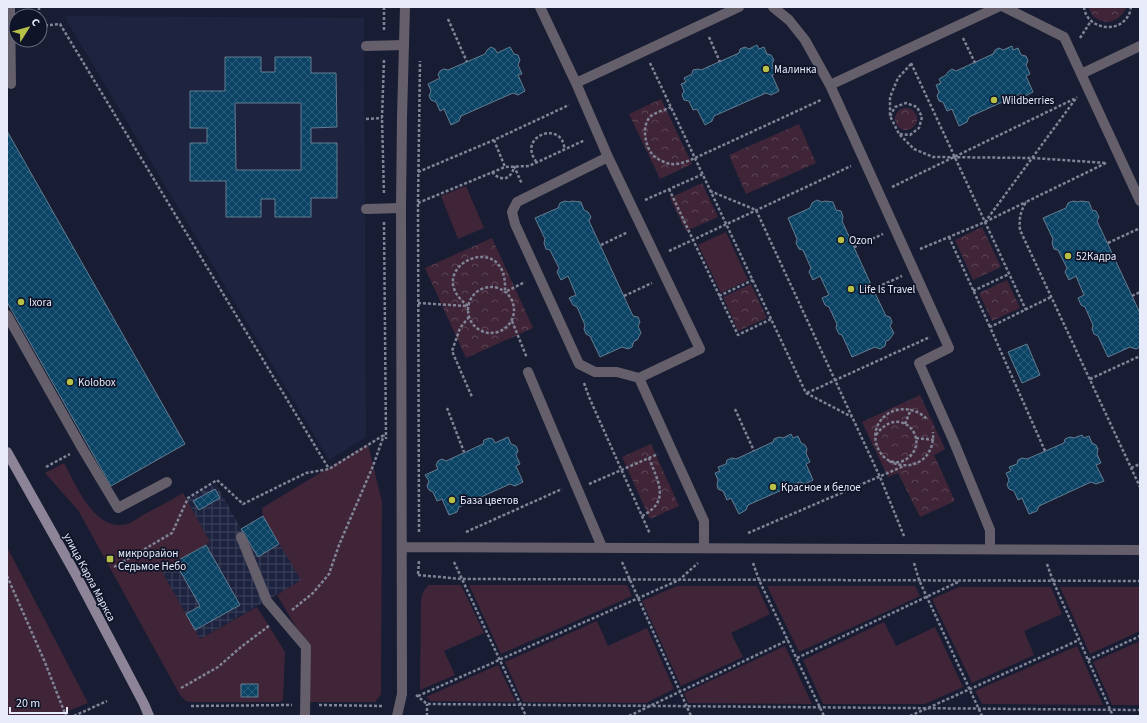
<svg xmlns="http://www.w3.org/2000/svg" width="1147" height="723" font-family="'Source Sans 3',sans-serif">
<defs>
<pattern id="industrial-grid" width="8" height="8" patternUnits="userSpaceOnUse"><rect width="8" height="8" fill="#1e2440"/><path d="M0 4h8M4 0v8" fill="none" stroke="#3f445c"/></pattern>
<pattern id="forest-crowns" width="20" height="18" patternUnits="userSpaceOnUse"><rect width="20" height="18" fill="#402538"/><path d="M2 6a3 3 0 1 1 6 0M12 15a3 3 0 1 1 6 0" fill="none" stroke="#5c4556"/></pattern>
<pattern id="building-cross-hatch" width="8" height="8" patternUnits="userSpaceOnUse"><rect width="8" height="8" fill="#0b4365"/><path d="M0 0l8 8M0 8l8-8" fill="none" stroke="#2f5e7c"/></pattern>
</defs>
<rect width="100%" height="100%" fill="#181d33"/>
<path fill="#1e2440" d="M64 16 364 18 366 437 329 460Z"/>
<path fill="url(#industrial-grid)" d="M216 484 241 529 263 516 302 580 200 639 161 570 210 542 187 500Z"/>
<path fill="#402538" d="M466 186 484 228 458 239 441 196Z
M726 232 748 280 721 293 698 245Z
M368 444 382 502 381 694 375 702H310L307 698 309 649 277 595 301 580 263 516 262 508Z
M64 463C76 485 95 533 127 524 132 523 138 518 143 515 156 508 170 501 183 493L210 542 161 570 200 639 257 607 285 652 283 700 280 702H191L186 701 180 695 78 510 45 473Z
M7 547 88 703 68 711 65 716H7Z
M429 585H461L484 633 444 651 455 675 420 690 421 602C422 595 423 590 429 585Z
M469 585H627L632 596 501 654Z
M677 586H757L770 614 731 633 743 657 681 686 642 601Z
M767 586H915L920 596 799 652Z
M959 587H1051L1062 614 1024 631 1034 655 972 683 932 599Z
M1060 587H1140V631L1090 654Z
M597 621 608 646 647 628 674 689 646 703 523 702 505 662Z
M884 622 896 646 935 627 963 687 925 704H823L803 660Z
M1140 641V705H1112L1093 662Z
M785 646 812 704 688 703 684 693Z
M1077 646 1103 705 982 704 975 691Z
M498 665 516 702 431 701 426 697Z"/>
<path fill="url(#forest-crowns)" d="M1088 7H1126C1122 21 1104 27 1093 16 1091 13 1090 10 1088 7Z
M661 99 692 164 660 179 629 114Z
M895 119a11 11 0 1 1 22 0a11 11 0 1 1-22 0Z
M799 124 816 163 746 194 729 155Z
M702 183 718 217 686 231 670 198Z
M982 227 1001 267 973 280 955 240Z
M492 238 533 328 466 358 425 268Z
M1007 280 1020 308 992 321 979 293Z
M751 284 767 318 738 331 723 297Z
M920 395 945 449 934 455 955 501 920 517 898 473 888 477 862 422Z
M651 444 679 506 650 519 622 457Z"/>
<path fill="url(#building-cross-hatch)" stroke="#637c90" fill-rule="evenodd" d="M757 45 759 49 764 47 767 54 771 55 774 60 772 64 776 73 772 75 779 91 771 95 766 93 714 116 712 121 705 125 697 109 693 110 689 101 684 100 682 95 684 91 681 84 686 82 684 78 692 74 693 70 698 69 701 70 739 53 740 49 745 47 749 49Z
M1012 46 1013 50 1018 48 1021 55 1026 56 1028 61 1026 65 1030 74 1026 76 1033 92 1025 96 1020 94 969 117 967 122 959 126 952 109 947 111 943 102 939 101 937 96 939 92 936 85 941 83 939 79 946 75 948 72 952 69 956 71 993 54 995 50 999 48 1003 50Z
M491 47 495 49 497 53 510 47 514 54 518 55 520 60 518 65 522 74 518 75 525 91 518 95 513 93 461 116 459 121 451 125 444 109 440 111 436 102 431 100 429 96 431 91 428 84 440 78 438 75 440 71 444 69 448 70 485 54 487 50Z
M225 57H261V72H275V57H311V73H336L337 127 311 128V143H337V198H311V217H275V199H261V217H226V181H190V143H207V128H190V91H225ZM235 103H301V170H236Z
M7 131 185 444 111 486 7 302Z
M817 200 822 202 825 201 833 202 836 210 841 211 843 217 842 221 873 289 886 316 890 317 892 322 890 326 894 333 889 340 886 341 885 346 880 349 875 347 852 357 842 335 839 334 836 328 837 324 829 307 825 305 822 298 829 295 820 276 813 280 809 272 811 268 803 250 799 249 796 243 797 239 788 218 810 208 812 203Z
M565 201 569 202 572 201 581 202 584 210 588 212 591 217 589 221 633 316 638 317 640 322 638 326 641 333 637 340 634 341 632 347 628 349 622 347 600 357 590 336 586 334 584 329 585 325 577 307 573 305 569 298 576 295 568 276 561 280 557 272 559 268 550 250 546 249 544 243 545 239 535 218 558 208 560 203Z
M1073 201 1078 202 1080 201 1089 202 1092 210 1096 211 1099 217 1097 221 1140 313V347L1136 349 1130 347 1108 357 1098 336 1094 334 1092 329 1093 325 1085 307 1081 305 1078 298 1084 295 1076 276 1069 280 1065 272 1067 268 1058 250 1054 249 1052 243 1053 239 1043 218 1066 208 1068 203Z
M1027 344 1040 375 1022 383 1008 352Z
M791 434 793 438 798 436 801 443 805 445 807 449 806 453 810 462 806 464 813 480 805 484 800 482 748 505 746 510 739 514 731 498 727 500 723 491 718 489 717 485 718 480 715 473 720 471 718 467 726 464 727 460 732 458 736 459 773 442 774 439 779 437 783 438Z
M1082 435 1084 438 1089 436 1092 443 1096 445 1098 449 1097 454 1101 463 1096 465 1104 481 1096 484 1091 482 1039 506 1037 511 1029 514 1022 498 1018 500 1014 491 1009 489 1007 485 1009 480 1006 473 1011 471 1009 467 1017 464 1018 460 1022 458 1027 459 1064 443 1065 439 1070 437 1074 438Z
M508 437 511 444 516 446 518 451 516 455 520 464 516 466 523 482 515 486 510 484 459 507 457 512 449 515 442 499 437 501 433 492 429 490 427 486 429 481 425 475 438 469 436 465 438 461 442 459 446 461 483 444 484 440 489 438 493 439 495 443Z
M215 489 220 498 199 510 193 501Z
M263 516 279 544 258 557 241 529Z
M206 545 240 605 195 630 186 614 200 606 175 562Z
M241 684H258V697H241Z"/>
<g fill="none" stroke-linecap="round" stroke-linejoin="round">
<path stroke="#808497" stroke-width="2.5" stroke-dasharray="3 2" stroke-linecap="butt" d="M39 7V16
M384 7V31
M1084 7C1086 28 1117 35 1128 16 1130 14 1130 10 1131 7
M448 19 467 62
M40 26 60 24 329 469
M709 37 720 62
M963 38 975 63
M1080 38 1091 21
M384 60 382 118 384 195
M650 63 806 393 852 417
M911 63 1026 310
M911 64 898 78 890 97V116L899 134 914 149 933 157 1033 158 1106 163
M671 107C665 110 656 112 651 116 641 125 645 145 652 154 656 159 665 163 671 164 679 165 688 161 695 158L821 100
M890 116 895 107 906 103 917 107 922 117 919 128 910 135 899 134
M366 119 382 118
M494 140 505 167
M536 162C535 159 532 156 532 153 527 137 552 125 562 140 563 142 564 146 565 149
M1106 163 1026 202C1020 212 1019 219 1020 230L1140 487
M514 166 522 184
M418 172 494 140 569 105
M492 172C501 182 511 180 514 167
M892 187 1074 99
M669 189 738 335 771 319
M710 191 756 210 880 477 904 536
M645 200 703 174
M418 203 505 167 529 166 585 140
M384 222 386 439
M985 222 1026 202
M949 237 990 327
M1108 243 1140 228
M601 245 628 232
M854 247 883 234
M920 249 985 222 1077 97
M669 251 851 166
M468 310a23 23 0 1 1 46 0a23 23 0 1 1-46 0Z
M873 289 902 276
M507 291 525 282
M973 291 1009 274
M624 296 652 283
M719 296 753 280
M1132 296 1140 292
M418 303 467 306
M468 306C418 268 508 226 505 290
M469 317 460 328 452 351 472 397
M512 321 527 358
M1090 379 1140 356
M584 383 589 397 650 534
M807 393 930 337
M447 408 464 452
M735 409 754 451
M905 424 911 409
M876 435C899 402 932 439 908 458 904 461 899 463 894 462 886 461 880 454 877 446 867 417 903 396 927 419
M916 438 934 440
M1045 451 990 327 1051 297
M889 461C912 473 935 459 933 432
M46 467 70 454
M1131 468 1140 464
M589 484 658 454
M642 516C671 501 658 482 649 458
M419 532 418 203 420 61
M466 532 562 489
M748 533 904 466
M454 562 526 716
M622 562 691 716
M753 563 759 580 824 716
M914 563 919 580 982 716
M1047 564 1053 581 1113 716
M114 567 172 533 188 498 217 480 243 504 306 473 329 469 384 435
M418 574 419 561
M418 575 462 579 1140 581
M7 576 44 660 66 716
M292 610 313 593 329 574 339 545 373 466 384 435
M797 658 958 582
M1088 660 1140 636
M181 688 218 667 241 647 270 625
M416 695 427 704 1140 710
M418 696 679 580 698 563
M319 705 384 706
M191 706 292 705
M74 716 107 701
M427 716V704
M629 716 788 640
M910 716 1079 640"/>
<path stroke="#655f6b" stroke-width="10" d="M10 7 11 84
M540 7 576 83 608 157 700 349 639 378 617 372H595L579 364 515 224 512 212 517 202 608 157
M773 7 789 20 805 40 830 85 949 348 919 363 954 442 990 530V549
M1004 7 1064 37 1140 201
M366 46 404 45
M1081 74 1140 46
M576 83 739 7
M830 85 998 7
M366 209 401 208
M7 315 82 448 118 508 167 482
M528 372 602 547
M639 378 704 521V548
M241 537 267 601 306 647 305 716"/>
<path stroke="#655f6b" stroke-width="10" d="M402 547 1140 550
M397 716 402 694 401 208 402 118 405 7"/>
<path stroke="#8d8497" stroke-width="10" d="M7 452 75 573 144 704 149 716"/>
</g>
<g fill="#b8c147" stroke="#101428" stroke-width="1.5">
<circle cx="766" cy="69" r="4"/>
<circle cx="994" cy="100" r="4"/>
<circle cx="841" cy="240" r="4"/>
<circle cx="1068" cy="256" r="4"/>
<circle cx="851" cy="289" r="4"/>
<circle cx="21" cy="302" r="4"/>
<circle cx="70" cy="382" r="4"/>
<circle cx="773" cy="487" r="4"/>
<circle cx="452" cy="500" r="4"/>
<rect x="106" y="555" width="8" height="8" rx="2"/>
</g>
<g text-anchor="middle" stroke-width="3.5" stroke-linejoin="round" paint-order="stroke">
<g font-size="11" fill="#e7ebfa" stroke="#101428" text-anchor="start">
<text x="774" y="73">Малинка</text>
<text x="1002" y="104">Wildberries</text>
<text x="849" y="244">Ozon</text>
<text x="1076" y="260">52Кадра</text>
<text x="859" y="293">Life Is Travel</text>
<text x="29" y="306">Ixora</text>
<text x="78" y="386">Kolobox</text>
<text x="781" y="491">Красное и белое</text>
<text x="460" y="504">База цветов</text>
<text x="118" y="557">микрорайон<tspan x="118" dy="13">Седьмое Небо</tspan></text>
</g>
<g font-size="11" fill="#e7ebfa" stroke="#101428">
<text transform="translate(90 577) rotate(62)" y="4">улица Карла Маркса</text>
</g>
</g>
<rect width="1147" height="723" fill="none" stroke="#e7ebfa" stroke-width="16"/>
<g transform="translate(28 28) rotate(53)"><circle r="19" fill="#101428" stroke="#666a7c"/>
<path d="M0-3L7 15L0 10L-7 15Z" fill="#b8c147"/>
<text y="-6" font-size="11" font-weight="bold" text-anchor="middle" fill="#e7ebfa">С</text>
</g>
<path d="M10 707v6h57v-6" fill="none" stroke="#e7ebfa" stroke-width="2"/>
<text x="16" y="707" font-size="12" fill="#e7ebfa" stroke="#101428" stroke-width="3" paint-order="stroke">20 m</text>
</svg>
